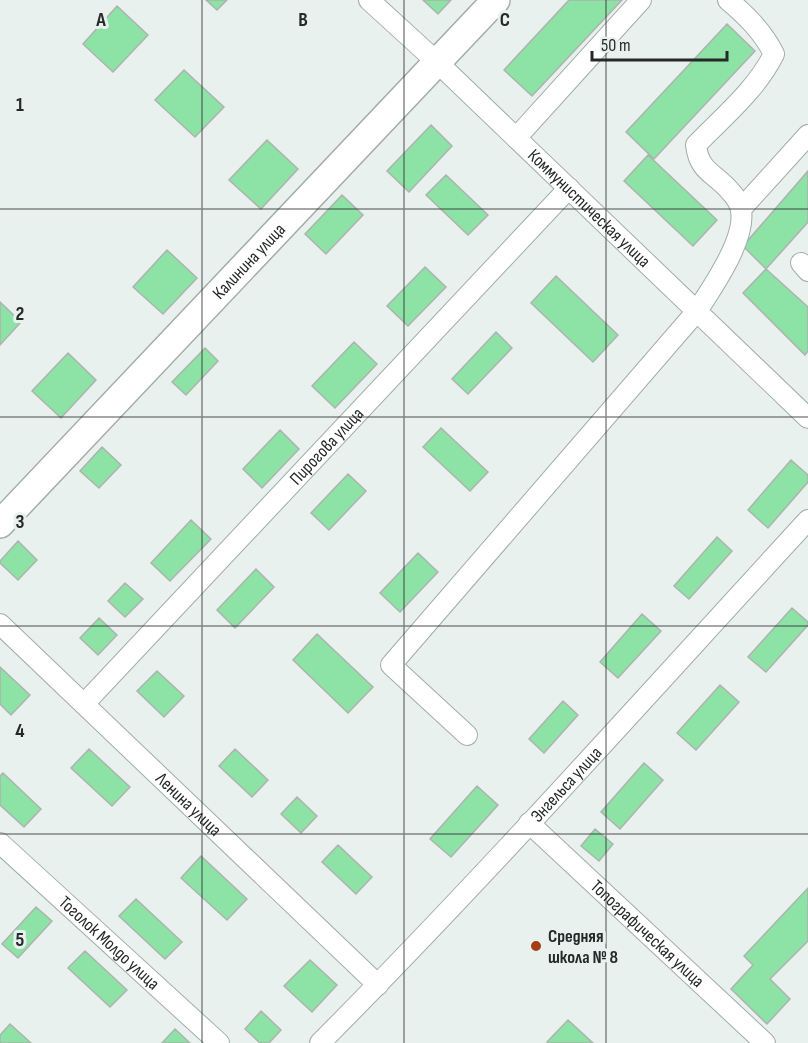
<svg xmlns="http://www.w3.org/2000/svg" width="808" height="1043" font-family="'Sofia Sans Condensed',sans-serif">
<rect width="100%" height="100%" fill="#e9f1ef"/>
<path fill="#8de2a6" stroke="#adb3ae" stroke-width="1.5" d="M206 0H227L217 10Z
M423 0H451L438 14Z
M569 0H622L532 96 504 70Z
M117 6 148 35 113 72 83 44Z
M727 24 755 51 654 159 626 132Z
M184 70 224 107 195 137 155 100Z
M431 125 452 146 409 192 387 171Z
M267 140 298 169 261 209 229 180Z
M648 155 717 220 693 246 624 181Z
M808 171V222L766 269 743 246Z
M446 175 488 215 468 235 426 195Z
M342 195 363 215 326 254 305 234Z
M167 250 197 278 163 314 133 287Z
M425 267 446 287 408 326 387 306Z
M766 269 808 307V351L805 355 743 293Z
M556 276 618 335 593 362 531 303Z
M0 302 21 322 0 345Z
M496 332 512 348 468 394 452 379Z
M354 342 377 364 335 408 312 386Z
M205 348 218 361 186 395 172 382Z
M68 353 96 380 61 418 32 391Z
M441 428 488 472 470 491 423 447Z
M280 430 299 449 262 488 243 469Z
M102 447 121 465 99 488 80 471Z
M791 460 808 475V482L768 528 748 510Z
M348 474 366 491 329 530 311 513Z
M191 520 211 539 170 581 151 563Z
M717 537 732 551 689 599 674 586Z
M18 541 37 560 18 580 0 563V561Z
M418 553 438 572 400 612 380 593Z
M256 569 274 587 235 628 217 610Z
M125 583 143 599 125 617 108 601Z
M792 608 808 622V625L766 672 748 657Z
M642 614 661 631 618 678 600 662Z
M99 618 117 635 98 655 80 638Z
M317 634 373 687 348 713 293 660Z
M0 667 30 695 11 715 0 704Z
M157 671 184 696 164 717 137 691Z
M720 685 739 702 696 750 677 733Z
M563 701 578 715 544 753 529 739Z
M89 749 130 787 112 806 71 768Z
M235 749 268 780 252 797 219 766Z
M644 763 663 780 620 829 601 812Z
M3 773 41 809 24 827 0 805V776Z
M477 786 498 805 451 857 430 839Z
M297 797 317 816 301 833 281 814Z
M595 829 613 844 599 861 581 846Z
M338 845 372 877 356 894 322 862Z
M201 856 247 899 227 920 181 878Z
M808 888V941L770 979 790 999 767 1024 731 989 753 965 744 956Z
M136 899 182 942 165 959 119 916Z
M36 907 52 921 18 958 2 944Z
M85 951 127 990 110 1007 68 968Z
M310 960 337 985 312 1012 284 986Z
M261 1011 281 1030 269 1043H260L245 1029Z
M568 1020 593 1043H549L547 1042Z
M10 1024 31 1043H0V1035Z
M175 1029 190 1043H162Z"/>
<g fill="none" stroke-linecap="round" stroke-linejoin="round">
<g stroke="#a4acaa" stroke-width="22">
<g id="street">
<path id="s1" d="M369 0 438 63 808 418"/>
<path d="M516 138 641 0"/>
<path d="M741 209 808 135"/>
<path d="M801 263 808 271"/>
<path id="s2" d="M0 624 378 985"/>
<path id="s3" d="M84 704 569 188"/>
<path d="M467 735 391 665 697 311C712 288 746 239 741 211 741 205 735 196 730 191 715 173 699 172 696 145 724 116 756 90 774 54 763 32 747 16 728 0"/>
<path id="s4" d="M529 823 765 1043"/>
<path id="s5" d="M0 843 219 1043"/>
<path id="s6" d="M320 1043C488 874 647 695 808 520"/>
</g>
</g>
<g stroke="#a4acaa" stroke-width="30">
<g id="secondary">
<path id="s7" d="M0 524 496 0"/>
</g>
</g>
<use href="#street" stroke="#fff" stroke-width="20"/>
<use href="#secondary" stroke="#fff" stroke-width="27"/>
</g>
<path fill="none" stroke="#262929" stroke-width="1.5" stroke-opacity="0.55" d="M202 0V1043M404 0V1043M606 0V1043M0 209H808M0 417H808M0 626H808M0 834H808"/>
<circle fill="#a43e15" stroke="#e9f1ef" stroke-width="2" cx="536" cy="946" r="6"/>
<g text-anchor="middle" stroke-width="6" stroke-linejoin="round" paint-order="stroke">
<g font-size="18" fill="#262929" stroke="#e9f1ef">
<text dy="6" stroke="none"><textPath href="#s1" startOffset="303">Коммунистическая улица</textPath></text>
<text dy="6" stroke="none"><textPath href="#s7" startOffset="362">Калинина улица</textPath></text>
<text dy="6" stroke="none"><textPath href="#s3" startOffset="354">Пирогова улица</textPath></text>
<text dy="6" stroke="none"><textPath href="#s6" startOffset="357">Энгельса улица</textPath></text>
<text dy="6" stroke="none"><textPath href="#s2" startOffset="261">Ленина улица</textPath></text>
<text dy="6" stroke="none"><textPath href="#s4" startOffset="162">Топографическая улица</textPath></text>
<text dy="6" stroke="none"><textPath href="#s5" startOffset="148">Тоголок Молдо улица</textPath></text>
</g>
<g font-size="18" font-weight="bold" fill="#262929" stroke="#e9f1ef" text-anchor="start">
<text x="548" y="942">Средняя<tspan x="548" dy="21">школа № 8</tspan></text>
</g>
</g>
<g font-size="20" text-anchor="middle" font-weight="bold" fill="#262929" stroke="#e9f1ef" stroke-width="6" stroke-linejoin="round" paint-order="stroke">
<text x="101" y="26">A</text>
<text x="303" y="26">B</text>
<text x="505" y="26">C</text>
<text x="20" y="111">1</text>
<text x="20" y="320">2</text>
<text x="20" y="528">3</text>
<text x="20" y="737">4</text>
<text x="20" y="946">5</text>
</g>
<path d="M592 51v9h135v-9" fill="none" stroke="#262929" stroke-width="3"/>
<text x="601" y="51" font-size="18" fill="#262929" stroke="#e9f1ef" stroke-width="4.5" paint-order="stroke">50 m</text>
</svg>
